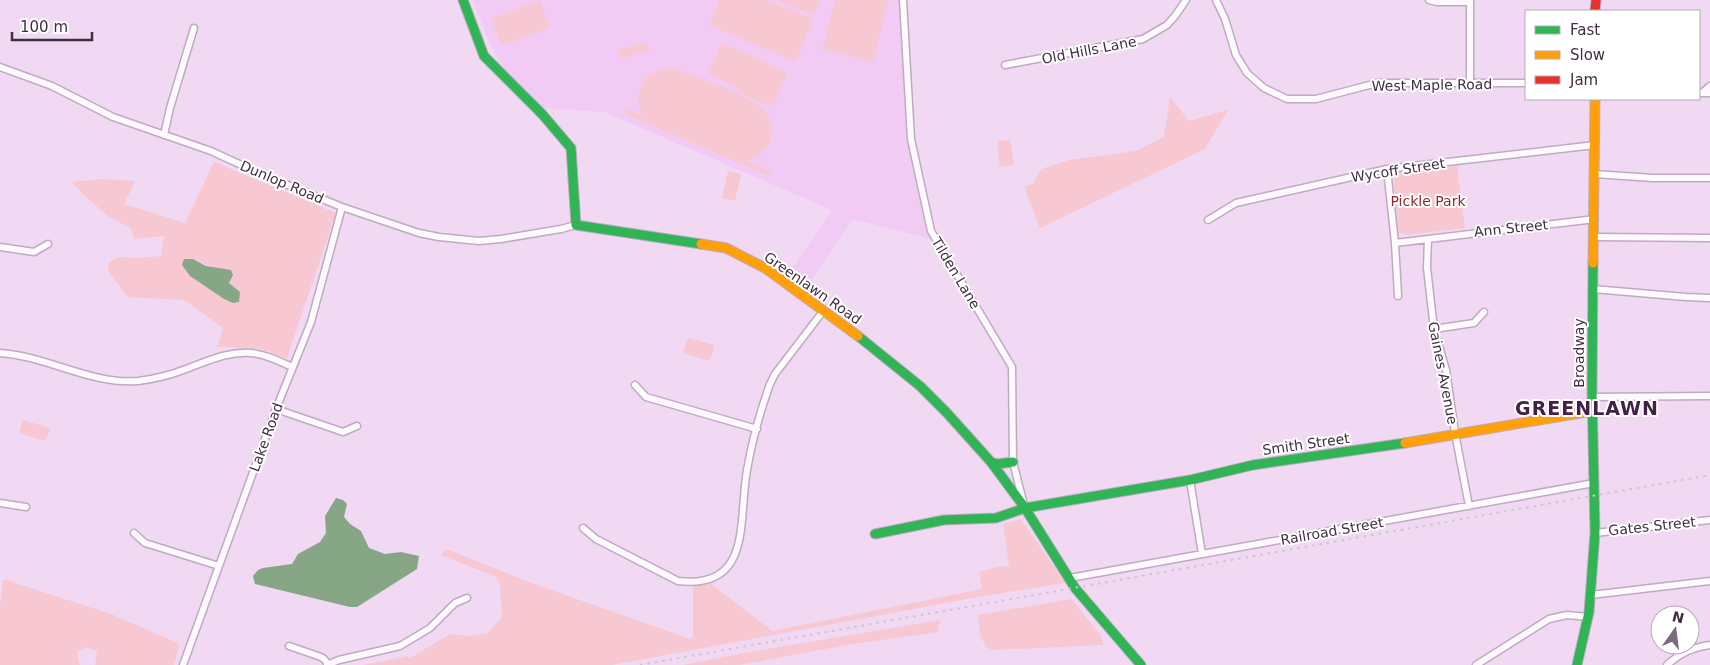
<svg xmlns="http://www.w3.org/2000/svg" width="1710" height="665" font-family="'DejaVu Sans',sans-serif">
<rect width="100%" height="100%" fill="#f1d8f3"/>
<path fill="#f2cbf5" d="M473 0H900L907 140 931 239 853 219 806 288 787 276 832 210 604 112 544 108 504 70 487 37Z"/>
<path fill="#f7c8d1" fill-rule="evenodd" d="M719 0H766L813 19 796 62 710 25Z
M777 0H820L814 12 809 13Z
M835 0H888L873 62 823 49Z
M540 1 550 28 501 45 491 18Z
M646 42 649 51 621 59 618 50Z
M722 43 762 60 787 74 774 103 769 105 738 93V88L708 74Z
M669 68C683 70 751 97 761 107 770 115 774 127 771 138 768 151 758 156 747 161L771 171 769 176 625 114 627 109 643 116C633 102 639 77 657 71 660 69 665 69 669 68Z
M1170 97 1189 121 1228 110 1205 149 1040 228 1024 187 1033 184 1041 169 1069 160 1136 151 1164 137Z
M1010 140 1014 165 1000 167 997 141Z
M214 162 336 213 287 358 257 348 217 347 223 328 184 300 127 297 108 270 109 263 118 257 140 258 161 256 164 236 134 239 131 228 109 217 86 197 72 182 102 179 135 181 124 204 185 223ZM193 259 214 268 230 280 229 283 240 292 211 290 190 276Z
M1457 166 1465 228 1405 235 1398 232 1393 173Z
M728 171 741 174 735 201 722 198Z
M688 338 715 345 710 361 683 353Z
M23 420 50 428 46 441 19 433Z
M1021 519 1065 583 978 597 612 665H363L408 656 410 658 450 634 470 636 488 633 502 617 500 585 496 577 441 555 446 549 526 581 690 639 693 637V584L710 583 772 631 982 589 979 572 997 567 1009 566 1003 524Z
M3 579 111 614 178 643 179 647 174 665H95L97 651 86 647 77 652 78 660 80 665H0V606Z
M1071 599 1102 637 1103 645 992 650C979 644 980 628 978 615Z
M940 620 938 632 846 645 740 665H683L745 653Z"/>
<path fill="#87a686" d="M184 259H193L206 266 231 270 233 275 229 283 240 292 239 302 233 303 224 299 190 276 182 265Z
M336 498 343 500 347 504 344 517 350 524 361 531 369 548 385 554 401 552 419 556 417 569 357 607H350L255 584 253 576 258 570 263 568 292 564 298 554 320 542 326 533 325 516Z"/>
<g fill="none" stroke-linecap="round" stroke-linejoin="round">
<g stroke="#beabc0" stroke-width="9">
<path id="street" d="M903 0 911 139 931 231 1012 367 1013 462 1024 505
M1216 0 1225 19 1236 55 1247 73 1264 88 1287 99H1316L1377 83H1526
M1429 0 1437 2H1470
M1005 65 1143 39 1167 25 1175 16 1186 0
M0 67 52 86 113 117 211 151 263 175 342 207 419 233 439 237 479 241 501 239 561 229 576 225
M1470 83V0
M1699 93H1710
M1702 93 1710 86
M164 135 170 108 194 28
M1387 169 1395 243 1595 219
M1594 174 1653 178H1710
M1208 220 1236 203 1387 169 1595 145
M1595 237 1710 238
M1428 239 1427 268 1434 329 1446 370 1455 433 1469 506
M1395 243 1398 296
M0 247 34 252 48 244
M1593 289 1686 297 1710 298
M1434 329 1474 323 1484 312
M0 353C47 356 91 385 138 381 154 379 171 375 186 369 208 361 228 351 252 353 267 355 279 361 292 367
M635 385 646 397 757 429
M1592 397 1710 396
M276 409 343 432 357 426
M1190 480 1202 554
M0 503 26 507
M583 528 596 539 678 581C753 590 738 520 747 470 752 441 760 412 770 384L775 374 824 310
M134 533 145 543 219 566
M1595 533 1710 520
M1070 578 1594 483
M1591 595 1710 581
M289 646 321 657 324 659 328 664
M183 665 276 409 311 322 342 207
M327 665 339 660 400 646 430 628 455 603 467 598
M1476 665 1549 619 1567 615 1588 617
M1667 665C1680 653 1693 647 1710 645"/>
</g>
<g stroke="#beabc0" stroke-width="11">
<path id="fast" d="M463 0 484 56 542 114 571 148 576 225 701 244
M858 336 920 386 947 413 991 462 1025 508 1075 588 1141 665
M991 462 997 464 1013 462
M875 534 944 520 996 518 1025 508 1190 480 1253 465 1405 443
M1577 665 1589 612 1595 533 1592 392 1593 263"/>
</g>
<g stroke="#beabc0" stroke-width="11">
<path id="slow" d="M701 244 726 248 765 268 858 336
M1593 263 1595 99
M1405 443 1592 411"/>
</g>
<g stroke="#beabc0" stroke-width="11">
<path id="jam" d="M1595 11 1596 0"/>
</g>
<use href="#street" stroke="#fdf9fd" stroke-width="6"/>
<use href="#fast" stroke="#30b455" stroke-width="9"/>
<use href="#slow" stroke="#ff9f0a" stroke-width="9"/>
<use href="#jam" stroke="#e5322d" stroke-width="9"/>
<path stroke="#ccc6cd" stroke-width="2" stroke-dasharray="2.5 5" stroke-linecap="butt" d="M640 665 1710 475"/>
</g>
<g text-anchor="middle" stroke-width="4" stroke-linejoin="round" paint-order="stroke">
<g font-size="14" fill="#402f42" stroke="#fff">
<text transform="translate(1089 50) rotate(-11)" y="5">Old Hills Lane</text>
<text transform="translate(1432 85) rotate(-1)" y="5">West Maple Road</text>
<text transform="translate(1398 170) rotate(-9)" y="5">Wycoff Street</text>
<text transform="translate(282 182) rotate(23)" y="5">Dunlop Road</text>
<text transform="translate(1511 228) rotate(-6)" y="5">Ann Street</text>
<text transform="translate(956 273) rotate(59)" y="5">Tilden Lane</text>
<text transform="translate(813 288) rotate(35)" y="5">Greenlawn Road</text>
<text transform="translate(1579 353) rotate(-90)" y="5">Broadway</text>
<text transform="translate(1443 373) rotate(79)" y="5">Gaines Avenue</text>
<text transform="translate(266 437) rotate(-70)" y="5">Lake Road</text>
<text transform="translate(1306 444) rotate(-8)" y="5">Smith Street</text>
<text transform="translate(1652 526) rotate(-6)" y="5">Gates Street</text>
<text transform="translate(1332 531) rotate(-10)" y="5">Railroad Street</text>
</g>
<g font-size="14" fill="#8c292b" stroke="#fff">
<text x="1428" y="206">Pickle Park</text>
</g>
<g font-size="19" font-weight="bold" letter-spacing="1" fill="#432048" stroke="#fff">
<text x="1587" y="415">GREENLAWN</text>
</g>
</g>
<rect x="1525" y="10" width="175" height="90" fill="#ffffff" stroke="#b3acb3"/>
<rect x="1535" y="26" width="25" height="8" fill="#30b455" stroke="#b3acb3"/>
<text x="1570" y="35" font-size="15" fill="#402f42">Fast</text>
<rect x="1535" y="51" width="25" height="8" fill="#ff9f0a" stroke="#b3acb3"/>
<text x="1570" y="60" font-size="15" fill="#402f42">Slow</text>
<rect x="1535" y="76" width="25" height="8" fill="#e5322d" stroke="#b3acb3"/>
<text x="1570" y="85" font-size="15" fill="#402f42">Jam</text>
<g transform="translate(1675 630) rotate(14)"><circle r="24" fill="#ffffff" stroke="#b3acb3"/>
<path d="M0-4L9 19L0 12L-9 19Z" fill="#7e6a80"/>
<text y="-8" font-size="14" font-weight="bold" text-anchor="middle" fill="#402f42">N</text>
</g>
<path d="M12 32v8h80v-8" fill="none" stroke="#402f42" stroke-width="2.5"/>
<text x="20" y="32" font-size="15" fill="#402f42" stroke="#ffffff" stroke-width="4" paint-order="stroke">100 m</text>
</svg>
